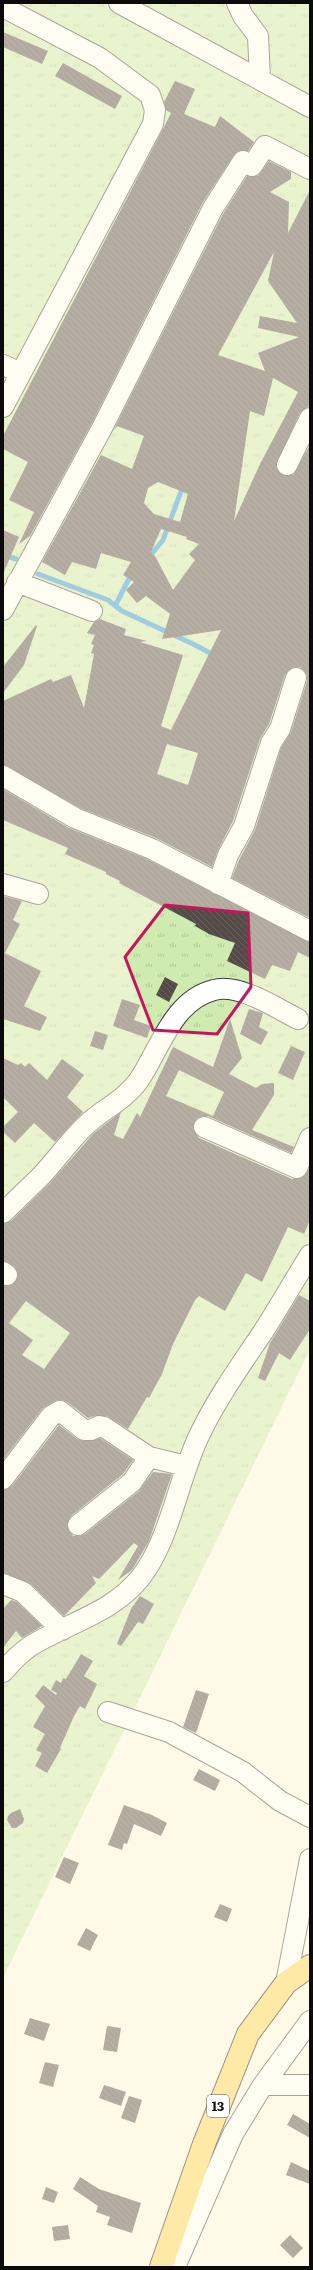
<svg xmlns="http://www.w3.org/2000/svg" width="313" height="2270" font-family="Literata,serif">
<defs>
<pattern id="grass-tufts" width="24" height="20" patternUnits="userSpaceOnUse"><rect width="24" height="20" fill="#cfebb0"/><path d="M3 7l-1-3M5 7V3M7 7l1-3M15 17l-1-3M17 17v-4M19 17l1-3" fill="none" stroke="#b0c896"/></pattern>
<pattern id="building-back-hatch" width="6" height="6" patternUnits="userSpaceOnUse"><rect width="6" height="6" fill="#544b46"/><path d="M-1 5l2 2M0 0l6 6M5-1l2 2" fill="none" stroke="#68605c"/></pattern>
</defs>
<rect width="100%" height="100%" fill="#fffae8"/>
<path fill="url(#grass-tufts)" d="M3 3H310V1349L3 1978Z"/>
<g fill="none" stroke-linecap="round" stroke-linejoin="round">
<path stroke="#2b94d6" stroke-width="5" d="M3 555 16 559
M149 557 163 540 183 486
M38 574 108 600 122 611 193 644 216 656
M115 606 132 573"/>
</g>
<path fill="url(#building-back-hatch)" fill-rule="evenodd" d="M3 32 48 51 42 64 3 47Z
M63 63 122 96 115 109 55 76Z
M175 81 195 89 184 114 215 127 220 116 254 142 248 151H238L234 155 203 202 92 423 30 536 19 544 34 512 9 500 28 462 3 449V436L163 129 171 113 166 110 164 102Z
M269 161 291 172V179L270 192 289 202 288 233 310 190V405L300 413 276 465 282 475H293L310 445V918L232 878 239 860 255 830 281 748 291 732 307 681V675L300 667H293L285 675 269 724 260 739 233 821 218 850 212 867 156 838 80 808 3 765V701L51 679 53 682 71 675 84 708 94 654 91 653 94 645 91 644 95 635 87 633 94 622 100 619 126 629 124 635 147 641 140 642 183 655 161 726 171 730 221 630 162 639 170 614 146 596 137 603 126 590 134 582 123 575 131 562 101 553 96 569 72 562 65 575 42 562 101 455 132 469 144 436 117 426 113 431 223 214 247 176H258ZM274 252 268 281 297 323 260 316 258 328 299 337 258 353 265 371 218 355ZM273 378 298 392 260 464 234 521 250 411 264 416ZM158 482 188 494 180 522 154 514 144 503 148 488ZM161 529 187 537 186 539 199 544 189 554 195 560 173 590 155 556 151 552ZM167 744 198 753 188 785 157 774Z
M3 530 19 537 3 574Z
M36 625 37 626 24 665 3 693V667Z
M3 789 69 828 147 859 310 942V958L298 952 290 971 272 965 265 979 227 961 235 943 209 934 195 926 196 924 119 883 120 881 106 874V872L65 854 68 848 3 820Z
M3 896 22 901 13 920 20 924 5 953 41 971 24 1006 47 1017 40 1031 3 1019Z
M165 977 178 984 169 1002 156 995Z
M122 999 140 1005 134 1020 151 1026 147 1038 113 1026Z
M249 1009 263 1013 259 1027 268 1032 261 1045 240 1034Z
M230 1019 242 1058 229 1074 256 1088 262 1084 274 1083V1095L252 1130 294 1147 291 1153 208 1116 197 1118 193 1129 199 1138 292 1179 303 1177 310 1167V1220L304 1234 288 1227 262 1282 246 1273 225 1311 199 1296 195 1300 173 1344 162 1374 149 1398 147 1397 128 1429 107 1416H94L88 1418 67 1402 61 1400 55 1401 42 1409 3 1460V1285H12L18 1276 14 1266 3 1261V1224L11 1221 50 1183 94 1133 121 1112 114 1135 123 1139 137 1113 140 1117 173 1047 213 1067ZM179 1070 224 1092 213 1116 166 1096ZM26 1301 70 1333 44 1369 22 1355 33 1340 9 1323Z
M95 1031 108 1035 103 1050 90 1046Z
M291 1046 305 1052 293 1080 278 1073Z
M3 1058 18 1065 21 1063 25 1067 29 1063 47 1080 62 1059 84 1075 67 1097 83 1112 55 1142 34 1123 15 1143 3 1132V1127L18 1112 3 1097Z
M299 1295 310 1301V1329L290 1360 279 1353 265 1381 258 1378 270 1343Z
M59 1425 77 1439 84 1441 100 1438 133 1460 123 1474 71 1516 67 1526 73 1536H79L85 1534 139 1491 153 1472 172 1474 149 1541 132 1570 118 1580 138 1546 134 1543 99 1579 92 1576 96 1583 64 1616 31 1584 3 1573V1490L12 1486Z
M140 1596 154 1604 143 1624 138 1622 121 1646 117 1644 131 1609Z
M11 1600 17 1602 42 1626 22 1638 16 1631 3 1648V1609Z
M81 1654 93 1661 84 1676 97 1684 85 1709 80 1706 74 1716 60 1748 61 1749 47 1773 35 1766 42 1753 36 1750 45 1734 33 1727 45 1706 35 1696 43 1685 56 1695 57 1693 51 1690 56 1680 61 1683 63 1678 66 1679Z
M196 1690 209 1694 196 1733 183 1727Z
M199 1769 220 1780 215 1791 193 1780Z
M124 1805 152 1815 167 1823 161 1836 134 1824 127 1844 124 1843 122 1850 108 1845Z
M20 1809 24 1819 23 1823 16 1828H12L7 1820 8 1816 11 1813Z
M64 1857 79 1863 70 1884 55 1877Z
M220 1904 232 1909 227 1922 214 1917Z
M86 1928 98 1935 90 1951 77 1945Z
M30 2018 50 2024 44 2041 24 2034Z
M107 2026 121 2028 117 2052 103 2050Z
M45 2062 59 2065 53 2087 39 2083Z
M104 2085 126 2092 121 2106 99 2098Z
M129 2096 142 2100 135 2123 121 2118Z
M293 2114 310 2124V2138L287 2125Z
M291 2162 310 2171V2184L286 2175Z
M80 2177 99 2189 141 2203 132 2233 107 2225 110 2217 96 2212 98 2206 73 2189Z
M46 2187 58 2192 54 2203 42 2199Z
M68 2225 70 2239 54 2241 52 2227Z
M290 2235 303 2248 293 2258 280 2245Z"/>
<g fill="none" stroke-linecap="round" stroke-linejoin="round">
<g stroke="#3e3e3e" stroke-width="22">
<path id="minor" d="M119 3 310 107
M237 3 243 16 258 36 260 79
M3 7 100 58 150 95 155 110 153 124 3 407
M3 365 21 373
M287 465 310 418
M17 582 92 611
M3 610 102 428 213 208 243 161 252 166 265 146 310 169
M3 776 75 818 152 849 310 931
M3 884 38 894
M218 884 228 855 244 826 271 743 280 729 296 678
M204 1127 297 1168 310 1138
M3 1213C16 1200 29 1188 42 1175 57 1159 70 1140 86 1125 103 1109 125 1100 139 1080 160 1049 173 1000 214 990 239 983 276 1008 298 1019
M3 1272 7 1275
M3 1479 51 1416 60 1411 84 1430H91L99 1426 104 1427 149 1457 186 1466
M78 1525 132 1482 149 1457
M3 1584 23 1592 62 1630
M3 1672C13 1660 25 1648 39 1641 75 1621 115 1610 141 1577 170 1539 178 1481 198 1438 215 1401 240 1366 263 1332 279 1307 294 1281 310 1255
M108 1712 169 1732 243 1772 280 1801 310 1817
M286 1983 310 1859
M263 2085H310
M175 2267 233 2134 263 2085 310 2021"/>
</g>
<g stroke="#1c1c1c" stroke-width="24">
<path id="major" d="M161 2267 204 2144 248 2034 286 1983 310 1966"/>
</g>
<use href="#minor" stroke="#fff" stroke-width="20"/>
<use href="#major" stroke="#ffd458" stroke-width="22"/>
</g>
<path d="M0 0H313V2270H0ZM165 905 248 913 251 987 217 1034 153 1030 125 957Z" fill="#fffae8" fill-opacity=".55" fill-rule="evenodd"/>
<path fill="none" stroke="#c2185b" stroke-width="3" stroke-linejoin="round" d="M165 905 248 913 251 987 217 1034 153 1030 125 957Z"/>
<g text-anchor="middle" stroke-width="4" stroke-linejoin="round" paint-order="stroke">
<rect fill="#fff" stroke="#545454" stroke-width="1" x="207" y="2095" width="22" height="22" rx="3"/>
<g font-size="13" font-weight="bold" fill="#0b0b0b">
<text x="218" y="2111">13</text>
</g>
</g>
<rect width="313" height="2270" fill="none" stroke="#0b0b0b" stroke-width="8"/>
</svg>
